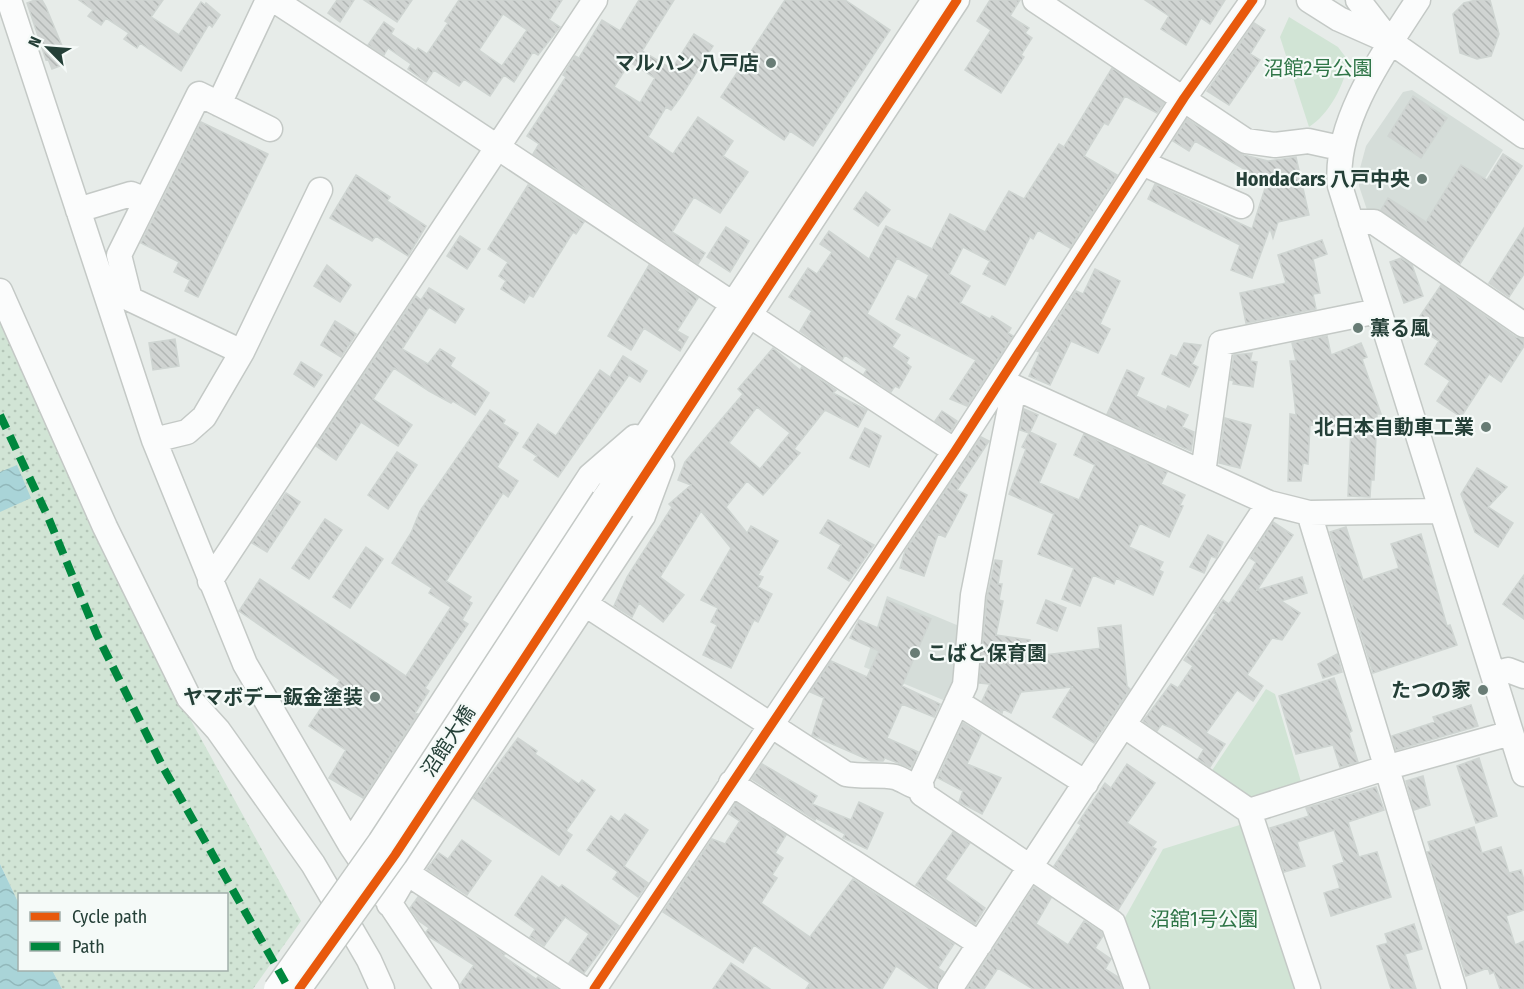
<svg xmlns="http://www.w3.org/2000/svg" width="1524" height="989" font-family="'Fira Sans Condensed','Noto Sans JP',sans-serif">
<defs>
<pattern id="grass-dots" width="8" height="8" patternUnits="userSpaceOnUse" patternTransform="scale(1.5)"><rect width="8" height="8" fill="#d1e4d5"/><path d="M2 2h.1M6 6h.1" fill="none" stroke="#b3c5b7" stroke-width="1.8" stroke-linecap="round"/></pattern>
<pattern id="water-waves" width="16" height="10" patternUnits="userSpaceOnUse" patternTransform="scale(1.5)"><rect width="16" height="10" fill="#a9d4d8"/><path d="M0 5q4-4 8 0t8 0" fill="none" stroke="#91b7ba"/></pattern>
<pattern id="building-back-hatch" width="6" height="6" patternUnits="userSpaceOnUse" patternTransform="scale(1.5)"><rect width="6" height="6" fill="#d0d4d2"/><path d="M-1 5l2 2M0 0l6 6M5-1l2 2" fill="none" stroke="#b2b7b5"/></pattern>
</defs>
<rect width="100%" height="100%" fill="#e7ece9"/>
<path fill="#d5ddd9" d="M1412 90 1503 150 1435 258 1369 216 1359 186V172L1366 146 1403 92Z
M887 596 964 628 959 680 948 702 864 667Z"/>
<path fill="url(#grass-dots)" d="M0 311 105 544 188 715 301 921 253 989H62L52 970H226V894H20L19 904 0 864Z"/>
<path fill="#d1e4d5" d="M1289 17 1338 47 1347 59C1348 81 1328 116 1309 127L1280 37Z
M1266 689 1275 694 1302 785 1250 799 1211 772Z
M1246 823 1301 989H1144L1122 923 1163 849Z"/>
<path fill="url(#water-waves)" d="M17 465 31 498 0 512V472Z
M0 864 19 904 20 970H52L62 989H0Z"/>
<path fill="url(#building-back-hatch)" stroke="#cfd5d2" stroke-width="1.5" fill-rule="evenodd" d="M35 0H42L46 7 65 53 62 54 65 64 52 69 48 59 46 60 27 3Z
M79 0H163L151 17 179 35 201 2 205 5 206 3 220 15 212 27 209 24 181 71 140 43 137 48 124 39 129 33 106 18 101 25 88 16 93 10Z
M337 0H354L340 22 328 13Z
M364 0H412L397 22Z
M459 0H562L549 20 560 27 538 55 533 52 514 82 504 75 490 96 464 79 459 86 434 70 426 82 408 69 411 64 388 48 384 55 368 45 384 22 394 29 391 34 416 51 418 48 427 54 448 23 445 21ZM503 14 527 30 502 66 479 50Z
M639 0H674L642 51 672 69 694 34 713 46 682 95 671 110 666 107 648 137 673 154 698 117 733 141 723 156 748 172 720 213 694 197 672 232 705 253 698 264 533 154 539 144 527 136 566 77 563 75 575 56 579 58 602 20 620 31ZM630 62 655 78 640 103 614 87Z
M785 0H845L890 30 813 146 790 131 784 140 721 97Z
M990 0H1020L1010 16 1029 28 1025 33 1032 38 1021 55 1024 57 1001 93 965 70 991 30 977 21Z
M1145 0H1225L1210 24 1201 18 1186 45 1161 29 1169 16Z
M1476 0H1490L1499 34 1491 56 1477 59 1460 53 1453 14 1464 3Z
M1254 23 1265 30 1250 54 1260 60 1229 105 1207 91Z
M1112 68 1164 103 1157 113 1125 96 1108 125 1104 123 1084 156 1117 175 1070 248 1038 230 1033 239 1030 237 1005 285 983 274 990 261 963 247 949 274 970 286 960 303 990 319 992 316 1011 328 1008 333 1013 336 967 406 950 399 976 360 896 319 908 296 916 300 929 275 897 258 867 314 900 335 892 347 909 358 906 363 911 367 899 388 895 386 891 392 864 374 867 369 845 355 842 360 800 331 812 311 789 297 808 268 817 274 832 252 820 244 829 231 869 259 886 226 932 249 950 214 985 232 1009 191 1024 199 1059 144 1064 147Z
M1413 96 1447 118 1421 158 1388 136Z
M1187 119 1244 155 1268 161 1296 157 1309 215 1278 222 1273 238 1270 228 1252 278 1231 270 1240 245 1148 199 1155 184 1252 229 1267 182 1195 141 1189 151 1173 141Z
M201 122 268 154 198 297 185 291 190 280 174 272 179 262 141 243Z
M1503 154 1522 166 1460 264 1381 210 1388 198 1426 222 1461 165 1487 180Z
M356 175 390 197 387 201 426 226 408 256 376 236 372 241 330 218Z
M528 185 584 222 576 234 573 232 533 297 529 295 524 303 501 289 506 281 499 276 508 262 488 249Z
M866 192 890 210 878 226 854 209Z
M726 227 749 241 730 272 707 257Z
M1524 228V274L1509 297 1489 283Z
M460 236 480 249 467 269 447 256Z
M1322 240 1327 254 1313 259 1320 293 1313 294 1316 309 1246 323 1240 293 1286 283 1278 255Z
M1401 258 1412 265 1423 296 1404 303 1390 262Z
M327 265 351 285 340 302 314 286Z
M649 265 698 298 677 331 688 337 680 351 644 328 631 350 608 336Z
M1095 269 1120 281 1100 324 1110 329 1098 353 1071 341 1050 385 1029 376 1040 352 1037 351 1076 291 1083 294Z
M1441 285 1516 337 1524 339V346L1501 382 1489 374 1461 417 1437 401 1450 381 1425 364 1439 341 1414 325Z
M429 288 464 309 455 323 429 307 402 349 428 364 440 349 455 358 450 366 489 393 475 415 453 401 451 403 429 391 394 368 373 399 412 425 398 446 361 422 336 460 316 446 416 296 421 300Z
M335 321 356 334 341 357 321 345Z
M1327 336 1331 355 1361 343 1367 357 1362 359 1381 414H1377L1374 480H1371L1370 497 1348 496 1351 427 1310 425 1308 464 1303 463 1301 481H1288L1290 414 1296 415 1290 361H1296L1292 343Z
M175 339 179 366 153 370 149 343Z
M1184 343 1201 345 1192 364 1198 367 1189 387 1162 374 1171 355 1177 357Z
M773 348 800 370 802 367 836 390 833 393 867 410 858 427 825 410 794 449 800 453 763 495 747 481 726 507 747 533 751 526 778 541 758 575 763 577 758 587 772 594 758 622 754 620 731 668 703 655 717 625 711 622 718 608 701 600 731 548 701 511 660 577 684 595 663 622 639 603 632 617 614 606 627 577 672 507 669 504 691 485 678 480 685 462 743 394 738 389ZM757 407 790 433 760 469 729 443Z
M1252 353 1250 361 1257 362 1253 387 1233 384 1234 381 1230 380 1234 355Z
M623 356 647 371 640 382 629 375 558 477 534 460 537 456 523 447 538 424 556 436 600 370 610 377Z
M301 362 322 375 314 387 294 374Z
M1127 370 1144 378 1136 396 1166 410 1168 406 1188 415 1182 427 1194 432 1191 451 1107 414Z
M1024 409 1038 415 1030 432 1056 444 1039 483 1079 500 1095 465 1074 455 1084 434 1167 472 1161 484 1185 495 1180 505 1183 506 1169 537 1140 523 1129 547 1163 562 1159 570 1163 572 1153 595 1116 578 1114 584 1093 575 1080 606 1062 599 1074 568 1038 554 1054 514 1009 494 1026 449 1022 447 1029 433 1020 430Z
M490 410 505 420 503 424 518 433 497 467 518 481 508 497 503 493 446 581 471 597 468 601 472 603 462 620 468 624 425 688 429 691 415 713 418 714 363 798 329 778 346 750 309 726 340 680 239 611 260 579 406 676 451 607 429 593 432 588 392 563 411 533 420 511Z
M942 411 957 421 951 431 935 421Z
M1225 418 1251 425 1240 468 1219 463Z
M865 428 881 436 869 467 850 458Z
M981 437 989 441 957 490 967 495 945 537 938 534 924 576 900 568 905 551Z
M397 452 417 465 388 509 368 495Z
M1477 468 1507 487 1488 507 1513 523 1498 547 1475 532 1461 494Z
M286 493 300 502 267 552 252 543Z
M325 519 342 530 309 579 292 568Z
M828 520 874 545 849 581 828 568 841 545 820 533Z
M1273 522 1293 535 1257 590 1302 577 1307 593 1281 601 1300 613 1282 640 1272 638 1247 675 1263 686 1253 701 1237 690 1206 733 1225 744 1210 767 1198 759 1204 749 1172 728 1162 724 1157 731 1143 721 1171 684 1178 688 1193 666 1184 660 1216 614 1214 613 1223 600 1229 604 1250 573 1256 562 1250 558Z
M1346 527 1363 580 1399 568 1391 544 1421 534 1447 626 1450 625 1457 645 1373 673 1330 532Z
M1208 535 1223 542 1216 558 1211 556 1204 573 1190 567Z
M366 547 383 559 350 608 333 597Z
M995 560 1002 561 998 584H1002L999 600 1003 601 996 635 1030 640 1027 657 1103 648 1100 647 1098 628 1121 625 1127 686 1130 689 1094 743 1053 717 1072 687 1021 692 1011 713 1003 709 1002 713 982 701 990 684 979 683 987 597Z
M1524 575V619L1503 604Z
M887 600 931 619 902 686 940 704 934 717 902 704 887 738 918 752 911 768 885 758 883 761H871L812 735 824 698 810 692 831 661 867 677 879 651 850 638 859 620 878 628Z
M1046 600 1066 608 1057 631 1037 623Z
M1337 654 1342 672 1323 678 1318 664Z
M1334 678 1352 731 1349 733 1358 762 1340 767 1333 745 1296 754 1279 696Z
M1471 705 1478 726 1396 750 1392 736 1435 722 1433 717Z
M963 723 981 734 967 764 1001 778 982 814 959 802 963 791 938 778Z
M518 738 537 751 535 754 579 784 582 780 595 790 566 831 572 835 559 855 473 798Z
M1479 758 1497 816 1476 823 1457 766Z
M762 764 817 796 812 804 851 820 859 802 883 813 867 849 843 838 845 834 816 818 815 820 752 779Z
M1127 764 1155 783 1127 823 1156 842 1152 847 1156 849 1118 910 1054 866 1081 825 1078 823 1105 783 1111 788Z
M1423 776 1430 805 1414 810 1406 781Z
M1376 787 1384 810 1348 822 1359 857 1377 852 1391 897 1331 916 1324 893 1340 888 1333 866 1344 862 1334 830 1297 842 1305 866 1284 872 1270 828 1309 816 1306 808Z
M736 803 786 835 775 853 783 858 772 875 777 878 761 903 810 937 853 879 954 944 938 968 944 972 936 989H930L896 966 882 989H806L810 983 754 945 743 963 663 912 712 839 725 844 740 821 729 814Z
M625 814 648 830 624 866 648 883 638 897 613 879 618 872 587 850 611 816 619 822Z
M1474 827 1482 853 1501 847 1509 873 1521 870 1524 880V910L1506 916 1515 945 1524 941V989H1500L1494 972 1490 974 1488 968 1466 976 1455 942 1427 852 1431 851 1428 842Z
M953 832 970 843 945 879 985 908 975 924 916 885Z
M462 840 491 861 467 895 427 869 439 853 448 859Z
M542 876 559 888 562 885 619 926 584 973 569 963 589 934 565 917 544 946 530 937 535 929 515 915Z
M1034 887 1051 898 1036 924 1068 945 1084 921 1101 932 1103 936 1095 948 1111 959 1105 969 1118 977 1122 989H1033L998 968 984 989H967Z
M418 897 505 954 503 956 536 979 538 977 557 989H461L460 985 474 965 428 936 426 932 429 928 419 921 410 908Z
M1414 924 1422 949 1405 954 1416 989H1391L1377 946 1388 943 1385 934Z
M731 963 770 989H713Z"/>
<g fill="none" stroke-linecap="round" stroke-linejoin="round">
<g stroke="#c4c9c6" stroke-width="27">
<path id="minor" d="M9 0 154 440 245 664 350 844 447 989
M274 0C502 148 727 302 955 451
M1035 0 1246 141 1275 145 1308 141 1340 148
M1309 0 1339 19 1391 42 1524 136
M1358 0 1389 40
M1418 0C1385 51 1333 123 1340 186L1524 774
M219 104 268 0
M1142 163 1241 206
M78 210 131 194 146 200
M1351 222H1374L1524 325
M0 291 105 527 189 698 218 730 313 864 369 960 382 989
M242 352 320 190
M1003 382 1269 503 1309 513 1441 511
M1014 388 973 595 965 685 921 780 922 794 1113 923 1137 989
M154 440 187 432 204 417 242 352 130 299 119 255 199 94 270 129
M1203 473 1221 343 1378 311
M604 499 934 0
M622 509 957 0
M1309 513 1454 989
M210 581 595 0
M585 604 846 774C861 777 882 774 895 777 905 780 911 787 922 788
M1493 674 1508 670 1524 676
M957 702 1086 783
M1125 726 1249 811 1385 768 1511 733
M731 783 980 944
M1249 811 1308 989
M350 844 590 476 635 437
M407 873 583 989
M389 904 407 873 643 516 662 465
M594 989 955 451 1184 98 1253 0
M950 989 1269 503"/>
</g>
<use href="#minor" stroke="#fbfcfc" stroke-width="24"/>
<g stroke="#c4c9c6" stroke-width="27" stroke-linecap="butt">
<path id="minor-bridge" d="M276 989 380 842 604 499
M299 989 395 855 622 509"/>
</g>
<use href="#minor-bridge" stroke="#fbfcfc" stroke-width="24"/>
<path stroke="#00873e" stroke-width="8" stroke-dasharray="15 8" stroke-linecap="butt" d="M0 415 48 517 97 635 164 769 289 989"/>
<g stroke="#f5faf8" stroke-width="13">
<path id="cycleway" d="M299 989 395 855 957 0
M594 989 955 451 1184 98 1253 0"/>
</g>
<use href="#cycleway" stroke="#e8590c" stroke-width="9"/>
</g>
<g fill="#687c75" stroke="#f5faf8" stroke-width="2">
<circle cx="771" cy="63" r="6"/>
<circle cx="1422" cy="179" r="6"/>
<circle cx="1358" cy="328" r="6"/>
<circle cx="1486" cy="427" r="6"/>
<circle cx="915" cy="653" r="6"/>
<circle cx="1483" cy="690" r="6"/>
<circle cx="375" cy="697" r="6"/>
</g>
<g text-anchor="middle" stroke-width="4.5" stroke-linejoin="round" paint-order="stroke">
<g font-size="20" font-weight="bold" fill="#243f37" stroke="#f5faf8" text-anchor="end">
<text x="759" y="70">マルハン 八戸店</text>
<text x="1410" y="186">HondaCars 八戸中央</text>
<text x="1370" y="335" text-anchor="start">薫る風</text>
<text x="1474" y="434">北日本自動車工業</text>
<text x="927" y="660" text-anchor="start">こばと保育園</text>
<text x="1471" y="697">たつの家</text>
<text x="363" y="704">ヤマボデー鈑金塗装</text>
</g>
<g font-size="20" fill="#2f7547" stroke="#f5faf8">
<text x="1318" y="75">沼館2号公園</text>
<text x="1204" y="926">沼舘1号公園</text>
</g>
<g font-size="20" fill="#243f37" stroke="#f5faf8">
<text transform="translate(448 741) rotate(-57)" y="7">沼館大橋</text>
</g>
</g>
<rect x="18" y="893" width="210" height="78" fill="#f5faf8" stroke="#a1afab" stroke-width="1.5"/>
<rect x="30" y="912" width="30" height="9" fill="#e8590c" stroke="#a1afab" stroke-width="1.5"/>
<text x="72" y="923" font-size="18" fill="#243f37">Cycle path</text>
<rect x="30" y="942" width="30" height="9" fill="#00873e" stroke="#a1afab" stroke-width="1.5"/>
<text x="72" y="953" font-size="18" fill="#243f37">Path</text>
<g transform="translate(48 48) rotate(295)" stroke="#f5faf8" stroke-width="4.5" paint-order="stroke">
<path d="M0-4.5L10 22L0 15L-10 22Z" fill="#243f37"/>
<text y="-9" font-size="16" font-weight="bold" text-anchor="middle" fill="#243f37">N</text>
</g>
</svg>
